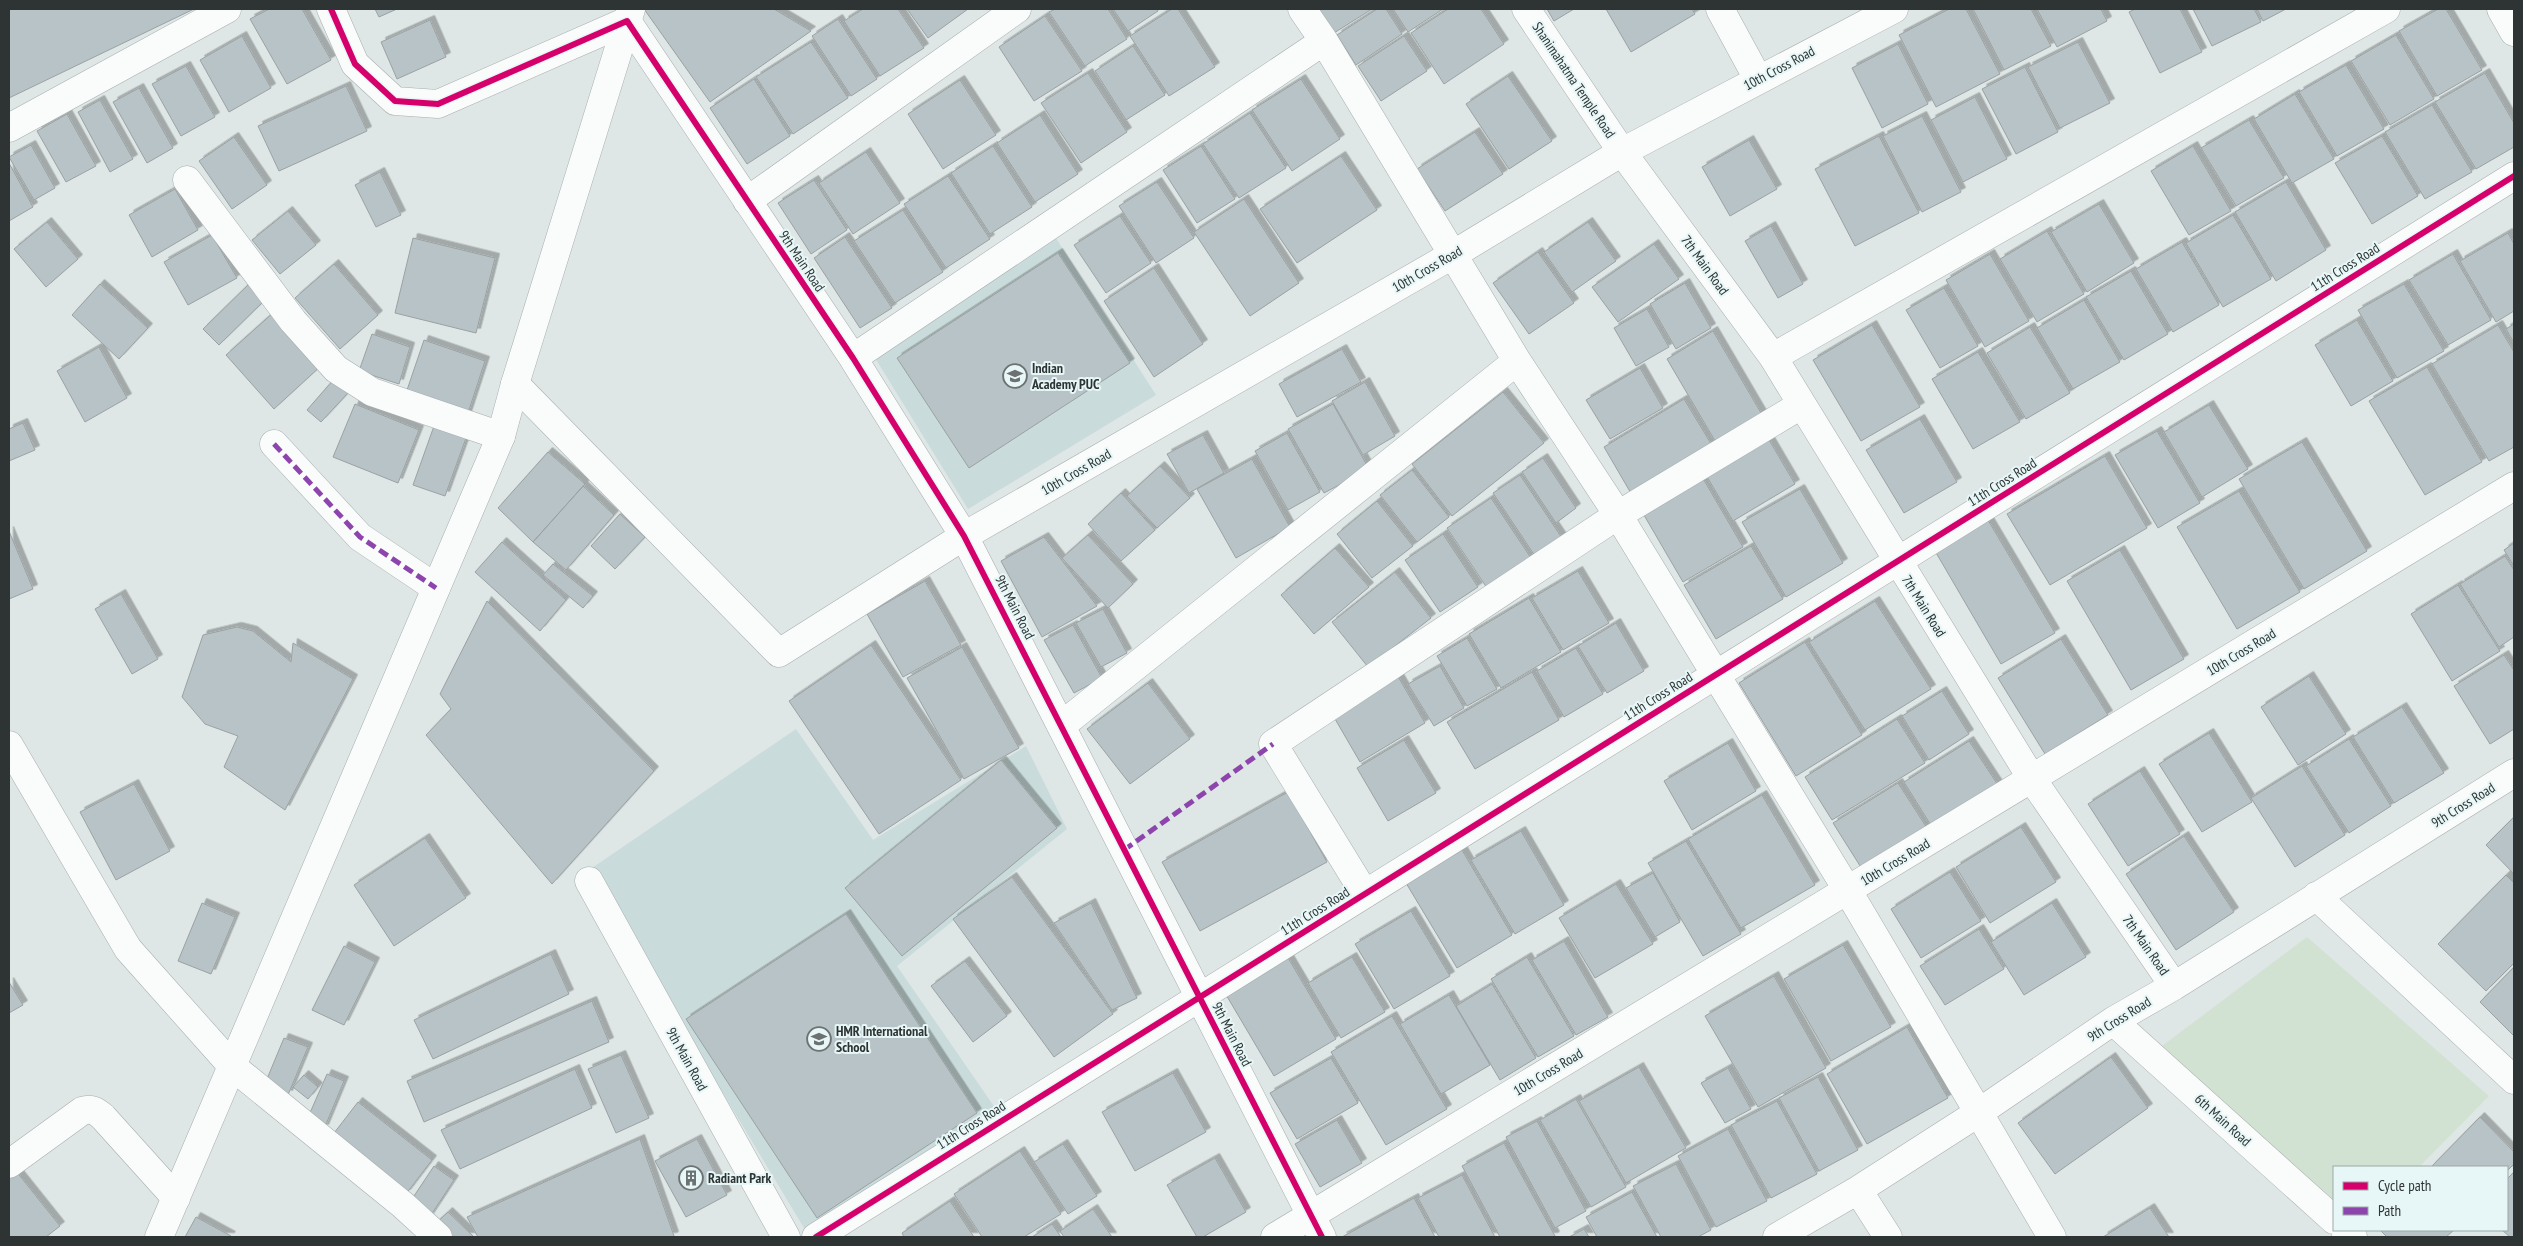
<svg xmlns="http://www.w3.org/2000/svg" width="2523" height="1246" font-family="'PT Sans Narrow',sans-serif">
<defs>
<filter id="shadow"><feDropShadow dx="4.5" dy="-4.5" stdDeviation="0" flood-color="#0004"/></filter>
</defs>
<rect width="100%" height="100%" fill="#dee6e6"/>
<path fill="#cadbdb" d="M1054 235 1156 395 968 509 875 358Z
M796 729 873 840 1026 746 1067 829 897 966 998 1112 807 1233 589 870Z"/>
<path fill="#d2e2d2" d="M2307 937 2489 1096 2419 1167H2334V1205L2162 1046Z"/>
<path fill="#b7c3c7" stroke="#9ba1a2" filter="url(#shadow)" d="M9 9H194L9 98Z
M269 9H302L331 60 287 84 250 19Z
M375 9H397L379 17Z
M644 9H774L811 31 710 102Z
M863 9H898L924 48 880 76 844 21Z
M907 9H968L928 38Z
M1055 9H1108L1127 39 1085 66 1049 12Z
M1113 9H1157L1158 11 1128 31Z
M1172 9H1178L1215 67 1169 96 1130 36Z
M1318 9H1372L1334 33Z
M1377 9H1386L1402 34 1356 65 1337 35Z
M1393 9H1443L1408 32Z
M1448 9H1481L1504 44 1444 84 1411 33Z
M1547 9H1574L1554 21Z
M1606 9H1692L1695 14 1631 52Z
M1949 9H1966L2000 74 1936 107 1899 35Z
M1973 9H2031L2051 46 2004 70Z
M2037 9H2101L2107 21 2057 47Z
M2135 9H2180L2202 52 2160 73 2129 12Z
M2193 9H2254L2261 22 2212 46Z
M2257 9H2286L2263 21Z
M2438 9H2446L2482 70 2437 96 2399 31Z
M1045 16 1082 71 1034 101 999 47Z
M838 19 877 79 851 96 812 36Z
M430 20 446 57 397 79 381 42Z
M2396 35 2434 99 2390 125 2351 61Z
M242 36 271 88 229 112 200 60Z
M1404 36 1427 71 1381 101 1358 66Z
M811 42 848 98 793 134 756 77Z
M2078 42 2110 103 2060 128 2028 67Z
M1898 44 1928 104 1882 128 1852 68Z
M1133 46 1165 95 1126 120 1095 71Z
M2346 65 2384 129 2337 156 2299 92Z
M186 66 215 117 181 136 152 84Z
M2025 67 2058 132 2016 154 1982 89Z
M1088 73 1127 132 1081 163 1041 103Z
M2485 73 2514 123V147L2476 169 2435 102Z
M1508 76 1552 141 1509 169 1466 104Z
M754 79 790 136 747 164 710 108Z
M1301 79 1340 139 1292 171 1252 110Z
M960 80 996 135 943 169 908 114Z
M346 86 367 131 279 171 258 126Z
M139 88 173 148 147 163 113 102Z
M2295 94 2334 159 2292 183 2254 119Z
M1975 97 2007 159 1963 182 1931 120Z
M100 100 133 159 110 172 78 112Z
M2432 105 2472 172 2425 199 2385 132Z
M1250 113 1286 168 1239 198 1203 144Z
M67 114 96 166 66 182 37 131Z
M1040 115 1078 174 1035 202 997 143Z
M1922 116 1961 192 1922 212 1883 136Z
M2249 120 2284 178 2236 206 2201 148Z
M1475 132 1503 174 1445 211 1417 169Z
M1879 136 1919 213 1855 246 1815 169Z
M2382 136 2418 196 2372 224 2335 163Z
M234 137 267 185 232 209 199 161Z
M1749 140 1777 189 1730 216 1702 167Z
M31 145 55 188 34 200 9 157Z
M993 146 1032 207 990 234 951 173Z
M1201 146 1235 199 1197 223 1163 170Z
M2193 146 2231 211 2189 235 2151 171Z
M866 152 900 203 853 234 819 183Z
M1341 156 1377 210 1297 263 1260 209Z
M9 163 33 207 9 221Z
M380 172 401 215 376 227 355 185Z
M948 176 990 239 946 268 904 204Z
M814 180 847 230 811 254 778 203Z
M1157 182 1194 238 1156 263 1119 206Z
M2286 182 2326 250 2276 281 2235 212Z
M175 189 198 230 152 257 129 215Z
M1244 199 1299 283 1250 316 1194 232Z
M2099 204 2134 263 2087 292 2051 232Z
M903 210 943 272 895 303 854 241Z
M288 211 316 245 280 274 252 240Z
M2233 215 2271 279 2223 307 2186 243Z
M1120 216 1151 263 1106 293 1074 245Z
M47 222 78 259 46 287 14 249Z
M1588 222 1616 261 1572 292 1544 252Z
M1771 226 1803 284 1778 298 1745 241Z
M2047 231 2084 294 2037 322 2000 259Z
M2508 233 2514 244V311L2496 322 2460 261Z
M212 235 237 278 188 305 164 262Z
M845 237 892 308 860 328 814 258Z
M413 238 495 258 476 333 395 313Z
M2182 242 2219 305 2173 332 2136 269Z
M1654 244 1679 279 1618 322 1592 287Z
M1538 252 1574 303 1529 334 1493 283Z
M1058 253 1130 363 969 468 897 358Z
M1990 254 2029 321 1985 347 1946 280Z
M2453 254 2491 320 2448 345 2409 280Z
M334 264 378 315 340 349 295 298Z
M1154 268 1203 344 1154 377 1104 301Z
M2131 271 2168 334 2124 360 2086 297Z
M251 282 267 298 219 345 203 329Z
M1685 283 1711 328 1676 349 1650 304Z
M100 284 148 328 119 359 72 315Z
M2404 284 2444 351 2397 378 2358 310Z
M1944 288 1978 346 1940 368 1906 310Z
M2084 300 2120 362 2073 389 2037 328Z
M1647 309 1669 347 1636 366 1614 328Z
M274 312 322 365 274 409 226 355Z
M2357 320 2393 381 2351 406 2315 345Z
M2514 324V343L2506 329Z
M1872 325 1920 407 1861 441 1813 360Z
M2498 325 2514 352V447L2489 461 2432 364Z
M2030 327 2070 393 2026 419 1987 353Z
M1713 331 1764 418 1718 446 1667 359Z
M372 334 410 347 399 384 359 371Z
M424 340 485 361 467 416 405 396Z
M99 347 127 398 85 422 57 371Z
M1342 349 1361 382 1297 417 1279 384Z
M1978 352 2020 422 1973 449 1932 379Z
M2427 367 2482 462 2425 495 2369 401Z
M1640 368 1663 408 1610 439 1586 400Z
M334 379 348 393 321 422 307 410Z
M1365 382 1395 436 1363 455 1332 401Z
M1503 392 1544 443 1452 516 1412 464Z
M1684 399 1713 447 1632 495 1604 447Z
M355 404 419 430 398 483 333 457Z
M1333 404 1369 469 1324 493 1288 429Z
M2209 405 2248 469 2202 497 2164 432Z
M1920 419 1957 482 1904 513 1866 450Z
M23 423 35 450 9 461V429Z
M434 426 466 438 445 496 413 485Z
M2157 431 2200 503 2158 528 2115 455Z
M1287 433 1320 492 1288 510 1255 451Z
M1765 433 1795 484 1733 521 1703 470Z
M1203 435 1224 473 1189 493 1167 454Z
M2302 442 2367 551 2304 589 2239 479Z
M548 452 585 484 533 542 498 508Z
M2105 456 2147 528 2050 585 2007 514Z
M1543 458 1576 508 1556 523 1522 472Z
M1252 459 1290 527 1236 558 1197 489Z
M1160 466 1190 498 1157 528 1127 496Z
M1412 470 1449 517 1417 542 1380 495Z
M1520 475 1562 538 1535 556 1493 493Z
M1701 475 1743 547 1683 582 1641 510Z
M583 486 614 515 566 570 533 542Z
M1800 489 1843 563 1786 597 1742 522Z
M2239 491 2300 592 2237 629 2177 527Z
M1121 493 1155 530 1121 561 1088 524Z
M1491 498 1531 558 1487 588 1447 528Z
M1377 501 1413 546 1372 578 1337 534Z
M620 514 645 537 615 569 591 546Z
M1988 520 2055 633 2001 664 1935 551Z
M9 531 33 589 9 599Z
M1443 534 1478 587 1440 612 1405 560Z
M1088 535 1133 584 1108 608 1062 558Z
M1044 537 1097 606 1042 637 1001 561Z
M502 542 566 600 540 631 475 572Z
M2514 543V566L2504 550Z
M1751 546 1783 599 1716 639 1684 585Z
M1335 548 1369 587 1314 634 1281 595Z
M2120 550 2184 659 2131 690 2067 581Z
M2505 556 2514 570V637L2499 647 2460 584Z
M553 564 593 596 583 608 543 575Z
M1578 571 1609 623 1563 650 1532 598Z
M1395 572 1431 618 1368 667 1332 622Z
M925 581 961 645 903 677 867 614Z
M2458 585 2500 651 2452 681 2411 614Z
M121 594 158 659 132 674 95 609Z
M1529 598 1561 652 1501 688 1469 634Z
M487 601 654 771 552 884 426 735 451 709 440 694Z
M1875 601 1931 689 1865 730 1809 642Z
M1103 609 1127 653 1101 667 1076 623Z
M1616 623 1644 671 1607 693 1578 646Z
M1073 625 1102 678 1074 693 1044 640Z
M237 627 253 631 291 662 293 643 353 679 285 810 224 767 238 736 205 724 182 697 203 635Z
M1467 638 1497 689 1467 706 1437 656Z
M2061 639 2108 715 2045 754 1998 678Z
M1805 642 1862 735 1796 776 1739 683Z
M871 645 961 780 879 834 789 701Z
M962 647 1019 748 964 779 907 678Z
M1576 648 1603 694 1564 717 1537 671Z
M2504 655 2514 670V729L2490 744 2454 686Z
M1440 666 1464 708 1434 726 1408 684Z
M1532 672 1559 720 1475 769 1447 722Z
M1396 673 1425 723 1360 762 1331 712Z
M2309 676 2346 734 2298 765 2261 707Z
M1148 683 1190 739 1130 784 1087 729Z
M1942 691 1969 734 1929 760 1902 716Z
M2402 707 2444 773 2394 803 2353 737Z
M1897 719 1925 763 1832 820 1805 777Z
M2209 733 2252 802 2202 832 2159 764Z
M2349 739 2391 806 2349 833 2306 766Z
M1404 740 1436 793 1388 821 1357 768Z
M1969 741 1998 785 1932 827 1904 782Z
M1728 743 1756 791 1692 830 1664 781Z
M1001 760 1057 828 902 956 845 888Z
M2302 766 2345 835 2295 867 2251 798Z
M2140 771 2180 834 2128 866 2088 804Z
M1898 783 1927 828 1862 869 1833 823Z
M134 784 170 851 116 880 80 812Z
M1288 792 1327 862 1200 931 1162 862Z
M1762 795 1815 885 1741 928 1688 839Z
M2514 817V874L2486 845Z
M2021 827 2056 882 1990 923 1956 867Z
M1521 831 1564 905 1515 934 1471 860Z
M2184 836 2234 912 2176 950 2126 874Z
M425 838 466 898 394 946 354 885Z
M1686 841 1741 934 1703 956 1648 863Z
M1462 850 1512 935 1457 968 1406 883Z
M1950 872 1981 921 1921 958 1891 909Z
M1653 873 1680 922 1655 937 1626 888Z
M2506 875 2514 883V963L2486 991 2438 944Z
M1012 877 1113 1014 1054 1057 953 919Z
M1616 884 1653 944 1595 978 1559 918Z
M202 903 235 917 211 974 178 961Z
M1091 903 1137 998 1112 1010 1054 923Z
M2052 903 2086 957 2024 995 1991 942Z
M1411 911 1450 976 1394 1009 1355 944Z
M846 914 977 1113 817 1218 686 1019Z
M1979 929 2004 969 1945 1005 1920 966Z
M1564 941 1608 1017 1576 1035 1532 960Z
M1843 945 1891 1027 1831 1061 1784 979Z
M344 946 375 962 344 1025 312 1010Z
M551 954 569 994 433 1059 414 1020Z
M1287 956 1336 1039 1274 1076 1225 993Z
M1352 957 1385 1012 1341 1038 1308 983Z
M1527 957 1574 1036 1538 1057 1491 979Z
M965 961 1007 1016 973 1042 931 986Z
M2514 967V1036L2480 1002Z
M1774 976 1826 1068 1758 1107 1705 1016Z
M9 982 23 1005 9 1013Z
M1492 984 1536 1058 1500 1080 1456 1006Z
M1449 995 1490 1065 1441 1094 1400 1024Z
M592 1001 609 1042 424 1122 407 1081Z
M1392 1016 1447 1109 1386 1145 1331 1052Z
M1907 1027 1948 1098 1867 1144 1827 1074Z
M284 1038 308 1047 288 1095 264 1086Z
M621 1055 649 1118 616 1133 588 1069Z
M2111 1057 2148 1108 2055 1174 2018 1123Z
M1331 1058 1358 1103 1297 1139 1270 1093Z
M1639 1067 1686 1148 1626 1183 1579 1101Z
M1728 1068 1751 1109 1725 1123 1701 1083Z
M575 1069 592 1108 460 1169 441 1130Z
M1173 1073 1206 1132 1135 1171 1102 1112Z
M327 1074 344 1081 324 1129 306 1122Z
M304 1075 318 1087 308 1099 293 1087Z
M1818 1077 1858 1150 1819 1171 1779 1098Z
M1576 1099 1626 1187 1591 1207 1540 1120Z
M1777 1101 1817 1174 1771 1198 1731 1125Z
M358 1102 432 1160 406 1194 331 1137Z
M2480 1117 2514 1152V1164L2507 1171V1167H2431Z
M1337 1120 1362 1163 1320 1187 1295 1144Z
M1537 1121 1586 1211 1555 1228 1506 1137Z
M1728 1129 1767 1201 1716 1227 1678 1156Z
M640 1139 674 1236 672 1237H478L467 1217Z
M697 1139 727 1195 686 1217 655 1161Z
M1504 1143 1555 1236 1553 1237H1500L1462 1166Z
M1063 1144 1097 1196 1068 1214 1034 1162Z
M1020 1151 1061 1214 1024 1237H982L954 1194Z
M1215 1158 1246 1212 1203 1237H1197L1167 1185Z
M1676 1164 1711 1230 1698 1237H1661L1633 1186Z
M434 1166 454 1180 429 1218 408 1205Z
M16 1171 60 1226 46 1237H9V1176Z
M2514 1172V1237H2510L2502 1230H2507V1179Z
M1462 1175 1495 1237H1439L1418 1198Z
M1632 1192 1657 1237H1597L1586 1217Z
M1414 1198 1435 1237H1342Z
M950 1201 974 1237H904L902 1233Z
M2150 1208 2169 1237H2103Z
M1093 1209 1112 1237H1064L1060 1231Z
M448 1212 473 1236 472 1237H447L434 1225Z
M196 1217 231 1236 230 1237H185Z
M1052 1224 1061 1237H1032Z
M1584 1229 1589 1237H1569Z
M2380 1230H2454L2446 1237H2387Z"/>
<g fill="none" stroke-linecap="round" stroke-linejoin="round">
<g stroke="#a8aeae" stroke-width="29">
<path id="street" d="M331 9 355 64 395 101 438 104 627 21 853 358 964 536 1322 1237
M1302 9 1324 41 1517 361 1618 515 1848 891 2052 1237
M1526 9 1622 152 1773 357 2032 779 2174 986
M1720 9 1758 79
M2501 9 2514 32
M9 128 227 9
M187 180 293 321 336 369 372 392 501 436
M747 201 1017 9
M1773 357 2386 9
M853 358 1324 41
M515 384 779 653 964 536 1454 254 1622 152 1894 9
M274 444 360 537 436 588
M1062 725 1517 361
M9 745 128 949 233 1067 403 1205 438 1237
M589 881 786 1237
M1365 894 1273 744 1618 515 1801 405
M2316 896 2514 1080
M2113 1021 2334 1220
M9 1164 82 1111C92 1108 96 1111 103 1117L176 1198
M1858 1190 1888 1237
M2345 1230 2353 1237
M816 1237 2514 176
M1275 1237 2514 486
M1777 1237 1858 1190 1978 1113 2113 1021 2174 986 2514 773"/>
</g>
<g stroke="#a8aeae" stroke-width="29">
<path id="secondary" d="M159 1237 501 436 515 384 631 9"/>
</g>
<use href="#street" stroke="#fafbfb" stroke-width="28"/>
<use href="#secondary" stroke="#fafbfb" stroke-width="28"/>
<path stroke="#8e44ad" stroke-width="5" stroke-dasharray="10 5" stroke-linecap="butt" d="M274 444 360 537 436 588
M1124 850 1273 744"/>
<g stroke="#e7f6f6" stroke-width="9">
<path id="cycleway" d="M331 9 355 64 395 101 438 104 627 21 853 358 964 536 1322 1237
M816 1237 2514 176"/>
</g>
<use href="#cycleway" stroke="#d6006c" stroke-width="6"/>
</g>
<defs>
<g id="university-ring" transform="scale(1.25)"><circle r="9.5" fill="#e7f6f6" stroke="#6c7272" stroke-width="1.5"/><path d="M0-5L7-2L0 1L-7-2ZM-4 1L0 2.5L4 1V4Q0 6-4 4Z" fill="#6c7272"/></g>
<g id="school-ring" transform="scale(1.25)"><circle r="9.5" fill="#e7f6f6" stroke="#6c7272" stroke-width="1.5"/><path d="M0-5L7-2L0 1L-7-2ZM-4 1L0 2.5L4 1V4Q0 6-4 4Z" fill="#6c7272"/></g>
<g id="building-ring" transform="scale(1.25)"><circle r="9.5" fill="#e7f6f6" stroke="#6c7272" stroke-width="1.5"/><path d="M-4-6H4V6H1V3H-1V6H-4ZM-2.5-4.3h1.7v1.8h-1.7ZM.8-4.3h1.7v1.8H.8ZM-2.5-1h1.7V.8h-1.7ZM.8-1h1.7V.8H.8Z" fill="#6c7272"/></g>
</defs>
<g fill-rule="evenodd">
<use href="#university-ring" x="1015" y="376"/>
<use href="#school-ring" x="819" y="1039"/>
<use href="#building-ring" x="691" y="1178"/>
</g>
<g text-anchor="middle" stroke-width="4" stroke-linejoin="round" paint-order="stroke">
<g font-size="14" fill="#2e3434" stroke="#e7f6f6">
<text transform="translate(1779 68) rotate(-28)" y="5">10th Cross Road</text>
<text transform="translate(1574 80) rotate(56)" y="5">Shanimahatma Temple Road</text>
<text transform="translate(802 261) rotate(56)" y="5">9th Main Road</text>
<text transform="translate(1705 265) rotate(54)" y="5">7th Main Road</text>
<text transform="translate(2345 267) rotate(-32)" y="5">11th Cross Road</text>
<text transform="translate(1427 269) rotate(-30)" y="5">10th Cross Road</text>
<text transform="translate(1076 472) rotate(-30)" y="5">10th Cross Road</text>
<text transform="translate(2002 482) rotate(-32)" y="5">11th Cross Road</text>
<text transform="translate(1924 606) rotate(58)" y="5">7th Main Road</text>
<text transform="translate(1015 607) rotate(63)" y="5">9th Main Road</text>
<text transform="translate(2241 652) rotate(-31)" y="5">10th Cross Road</text>
<text transform="translate(1658 696) rotate(-32)" y="5">11th Cross Road</text>
<text transform="translate(2463 805) rotate(-32)" y="5">9th Cross Road</text>
<text transform="translate(1895 862) rotate(-31)" y="5">10th Cross Road</text>
<text transform="translate(1315 911) rotate(-32)" y="5">11th Cross Road</text>
<text transform="translate(2146 945) rotate(55)" y="5">7th Main Road</text>
<text transform="translate(2119 1019) rotate(-32)" y="5">9th Cross Road</text>
<text transform="translate(1232 1034) rotate(63)" y="5">9th Main Road</text>
<text transform="translate(687 1059) rotate(61)" y="5">9th Main Road</text>
<text transform="translate(1548 1072) rotate(-31)" y="5">10th Cross Road</text>
<text transform="translate(2223 1120) rotate(42)" y="5">6th Main Road</text>
<text transform="translate(971 1125) rotate(-32)" y="5">11th Cross Road</text>
</g>
<g font-size="14" font-weight="bold" fill="#2e3434" stroke="#e7f6f6" text-anchor="start">
<text x="1032" y="373">Indian<tspan x="1032" dy="16">Academy PUC</tspan></text>
<text x="836" y="1036">HMR International<tspan x="836" dy="16">School</tspan></text>
<text x="708" y="1183">Radiant Park</text>
</g>
</g>
<rect width="2523" height="1246" fill="none" stroke="#2e3434" stroke-width="20"/>
<rect x="2333" y="1166" width="175" height="65" fill="#e7f6f6" stroke="#9da8a8"/>
<rect x="2343" y="1182" width="25" height="8" fill="#d6006c" stroke="#9da8a8"/>
<text x="2378" y="1191" font-size="15" fill="#2e3434">Cycle path</text>
<rect x="2343" y="1207" width="25" height="8" fill="#8e44ad" stroke="#9da8a8"/>
<text x="2378" y="1216" font-size="15" fill="#2e3434">Path</text>
</svg>
